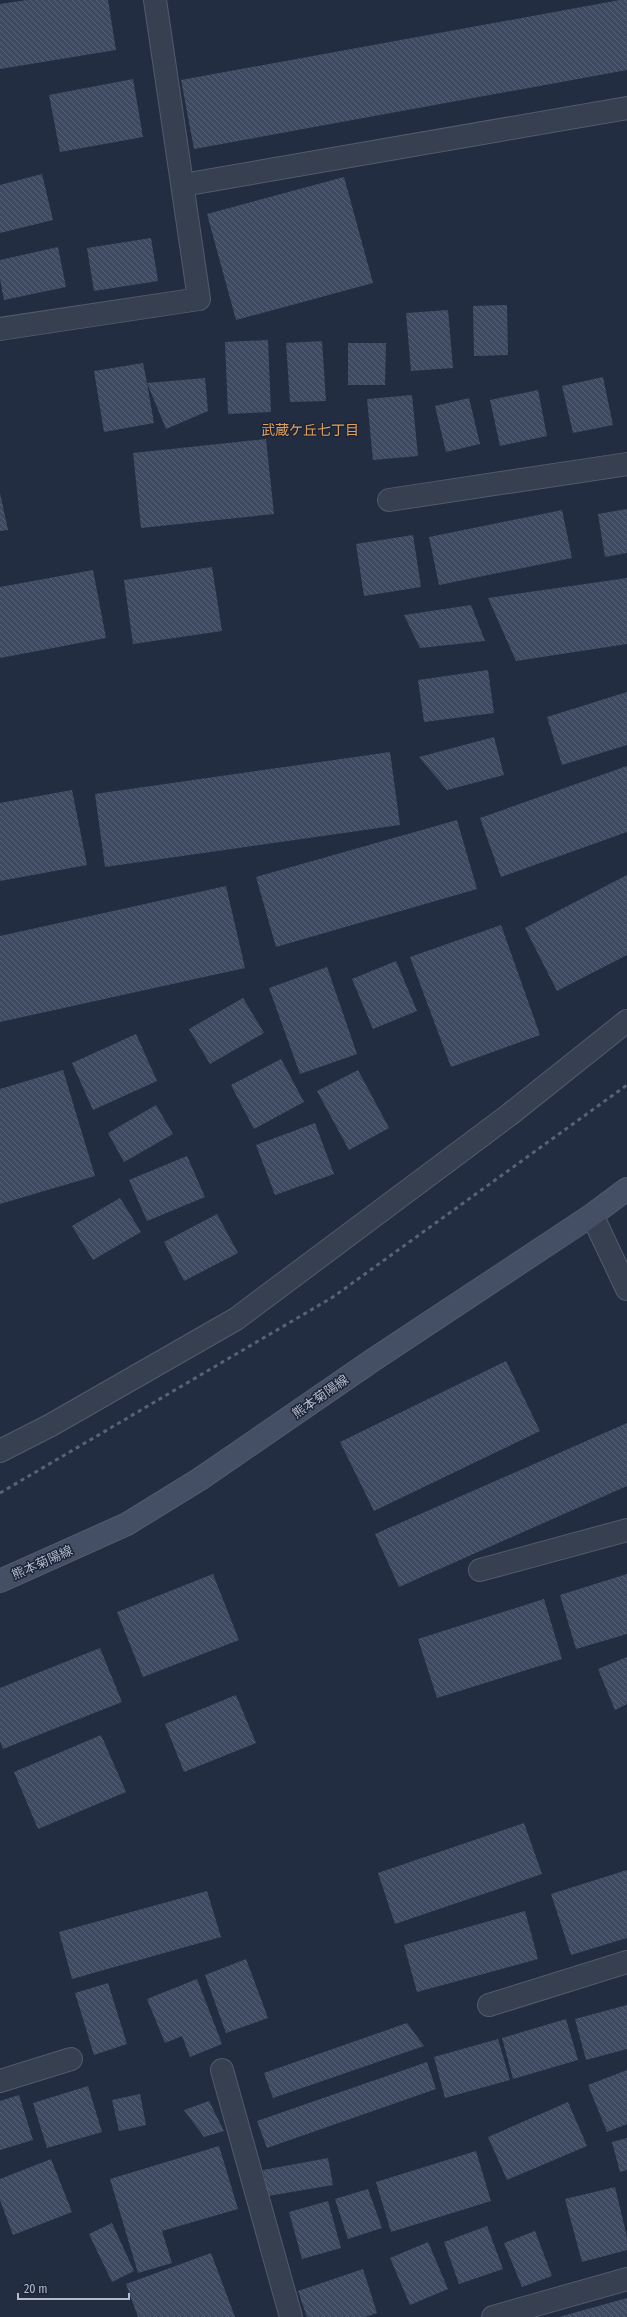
<svg xmlns="http://www.w3.org/2000/svg" width="627" height="2317" font-family="'Fira Sans Condensed','Noto Sans JP',sans-serif">
<defs>
<pattern id="building-back-hatch" width="6" height="6" patternUnits="userSpaceOnUse"><rect width="6" height="6" fill="#3e4a62"/><path d="M-1 5l2 2M0 0l6 6M5-1l2 2" fill="none" stroke="#586277"/></pattern>
</defs>
<rect width="100%" height="100%" fill="#222d42"/>
<path fill="url(#building-back-hatch)" d="M27 0H108L116 50 0 69V4Z
M620 0H627V70L194 149 181 80Z
M133 79 143 137 60 152 49 95Z
M42 174 53 220 0 233V185Z
M344 177 373 283 236 320 207 214Z
M151 238 158 281 94 291 87 248Z
M58 247 66 287 4 300 0 279V260Z
M507 305 508 355 474 356 473 306Z
M448 310 453 368 411 371 406 313Z
M268 340 271 412 228 414 225 342Z
M322 341 326 401 290 402 286 343Z
M348 343H386L385 385H348Z
M143 363 147 383 205 378 208 411 166 429 147 383 154 423 104 432 94 371Z
M603 377 613 425 573 433 562 386Z
M538 390 547 436 500 446 490 400Z
M412 395 418 456 373 460 367 399Z
M469 398 480 444 446 452 435 406Z
M266 439 274 514 141 528 133 453Z
M0 493 8 530 0 531Z
M627 509V553L605 557 598 514Z
M562 510 572 558 439 585 429 537Z
M413 535 421 587 364 596 356 544Z
M212 567 222 631 133 644 124 580Z
M93 570 106 638 0 658V587Z
M627 578V644L516 661 488 598Z
M471 605 485 641 420 648 404 615Z
M488 670 494 713 424 722 418 680Z
M627 692V745L562 765 547 717Z
M494 737 504 775 447 790 419 757Z
M390 752 400 825 105 867 95 794Z
M627 766V832L501 877 480 818Z
M72 790 87 865 0 881V803Z
M457 820 477 889 276 947 256 877Z
M627 875V955L557 991 525 928Z
M226 886 245 968 0 1022V936Z
M501 925 540 1035 451 1067 410 957Z
M396 961 417 1011 373 1029 352 979Z
M327 967 357 1054 300 1074 269 988Z
M243 998 264 1033 210 1064 189 1029Z
M136 1034 157 1081 93 1110 72 1063Z
M281 1059 304 1102 254 1129 231 1085Z
M63 1070 95 1176 0 1204V1089Z
M358 1070 389 1128 349 1150 317 1091Z
M156 1105 173 1134 124 1162 108 1133Z
M315 1123 334 1174 275 1195 256 1145Z
M187 1156 205 1197 147 1221 129 1180Z
M120 1198 141 1232 93 1260 72 1226Z
M217 1214 238 1253 184 1281 164 1242Z
M506 1361 540 1431 374 1511 340 1442Z
M627 1423V1486L399 1587 375 1534Z
M213 1574 239 1640 143 1677 117 1612Z
M627 1574V1634L576 1649 560 1595Z
M544 1599 562 1659 437 1698 418 1639Z
M100 1648 122 1702 3 1749 0 1741V1688Z
M627 1657V1704L615 1710 598 1669Z
M236 1695 256 1743 184 1772 165 1724Z
M101 1735 126 1792 38 1829 14 1772Z
M524 1823 542 1874 395 1924 378 1873Z
M627 1870V1938L571 1955 551 1894Z
M207 1891 221 1937 72 1979 59 1932Z
M525 1911 538 1959 417 1992 404 1945Z
M246 1959 268 2018 226 2033 205 1975Z
M197 1979 222 2044 190 2057 182 2036 165 2043 147 1999Z
M108 1983 127 2044 94 2055 75 1993Z
M627 2005V2049L586 2060 575 2019Z
M566 2019 578 2060 513 2079 502 2038Z
M407 2023 424 2046 273 2098 264 2073Z
M498 2039 510 2080 445 2098 434 2057Z
M427 2062 436 2089 267 2148 257 2121Z
M627 2070V2124L607 2132 588 2085Z
M88 2086 102 2132 47 2148 33 2103Z
M140 2094 146 2125 119 2131 112 2100Z
M19 2095 33 2140 0 2150V2101Z
M209 2101 224 2131 204 2137 184 2110Z
M568 2102 587 2146 507 2180 488 2137Z
M627 2138V2170L620 2172 612 2142Z
M219 2146 238 2209 162 2231 172 2263 138 2273 110 2179Z
M476 2151 491 2201 391 2232 376 2182Z
M328 2158 333 2185 268 2196 263 2170Z
M51 2159 72 2212 13 2235 0 2200V2179Z
M615 2187 627 2237V2250L582 2262 565 2199Z
M368 2189 382 2228 348 2239 335 2199Z
M328 2201 341 2248 302 2259 289 2212Z
M112 2223 134 2271 112 2282 89 2234Z
M487 2226 503 2269 459 2284 444 2242Z
M535 2231 552 2276 522 2287 504 2243Z
M428 2242 448 2289 410 2305 390 2258Z
M211 2253 235 2317H138L126 2284Z
M363 2269 377 2313 365 2317H307L298 2291Z
M627 2298V2317H559Z"/>
<g fill="none" stroke-linecap="round" stroke-linejoin="round">
<g stroke="#525b6c" stroke-width="24">
<path id="minor" d="M183 185 627 108
M0 329 199 299 155 0
M389 500 627 464
M592 1215 627 1289
M0 1451 51 1425 236 1319 509 1115 627 1021
M480 1570 627 1530
M489 2005 627 1962
M222 2070 291 2317
M0 2081 71 2059
M493 2317 627 2279"/>
</g>
<g stroke="#525b6c" stroke-width="24">
<path id="secondary" d="M0 1581 127 1524 200 1479 373 1360 592 1215 627 1189"/>
</g>
<use href="#minor" stroke="#374051" stroke-width="22"/>
<use href="#secondary" stroke="#444e65" stroke-width="22"/>
<path stroke="#586379" stroke-width="3" stroke-dasharray="4 4" stroke-linecap="butt" d="M0 1493 333 1297 627 1085"/>
</g>
<g text-anchor="middle" stroke-width="3" stroke-linejoin="round" paint-order="stroke">
<g font-size="13" fill="#b3bbcc" stroke="#1c2537">
<text transform="translate(320 1396) rotate(-35)" y="5">熊本菊陽線</text>
<text transform="translate(42 1562) rotate(-24)" y="5">熊本菊陽線</text>
</g>
<g font-size="14" fill="#e19f5a" stroke="#1c2537">
<text x="310" y="435">武蔵ケ丘七丁目</text>
</g>
</g>
<path d="M18 2293v6h111v-6" fill="none" stroke="#b3bbcc" stroke-width="2"/>
<text x="24" y="2293" font-size="12" fill="#b3bbcc" stroke="#1c2537" stroke-width="3" paint-order="stroke">20 m</text>
</svg>
